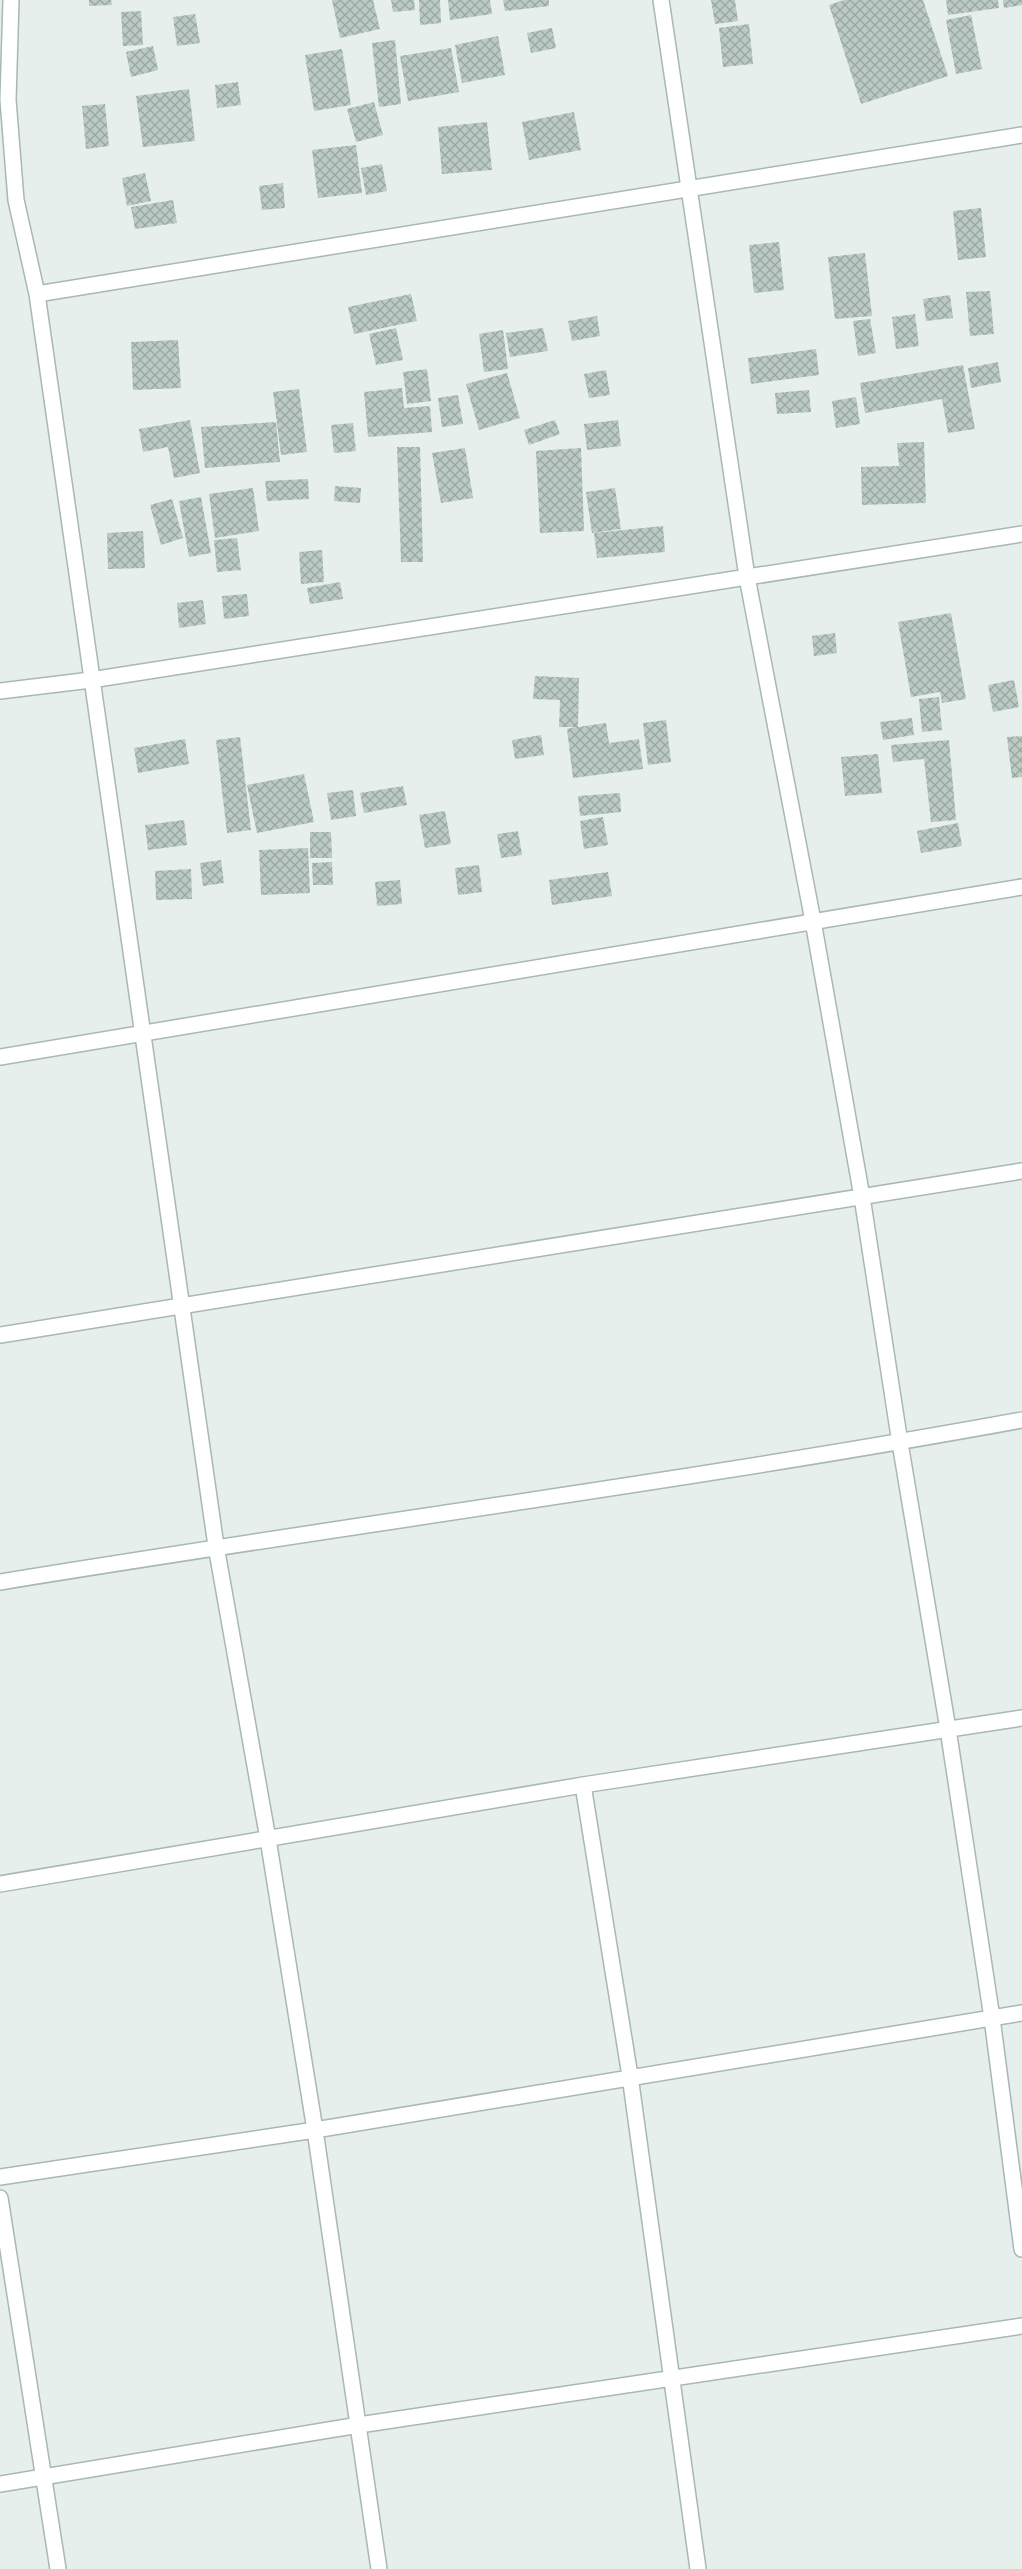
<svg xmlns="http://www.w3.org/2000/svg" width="1022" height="2569" font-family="'Work Sans',sans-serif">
<defs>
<pattern id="building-cross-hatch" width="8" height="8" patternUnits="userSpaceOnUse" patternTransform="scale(1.25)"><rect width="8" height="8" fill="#bbcac4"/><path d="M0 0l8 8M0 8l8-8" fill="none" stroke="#98a6a0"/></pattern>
</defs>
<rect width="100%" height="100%" fill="#e6efeb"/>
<path fill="url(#building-cross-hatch)" d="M89 0H111L112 5 89 6Z
M332 0H373L380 29 340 38Z
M391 0H414L415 10 393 12Z
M419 0H440L441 23 420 25Z
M448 0H490L492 14 450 20Z
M503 0H549V6L505 11Z
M711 0H735L738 21 715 24Z
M844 0H923L948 76 861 104 829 5Z
M946 0H998L999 8 948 15Z
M1003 0H1022V5L1004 8Z
M141 11 143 45 123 46 121 12Z
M195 14 200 43 177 46 173 17Z
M971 15 982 69 956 74 946 20Z
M749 24 753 64 723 67 719 28Z
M552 28 556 48 531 53 527 33Z
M498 36 505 75 462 83 455 45Z
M395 40 401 104 379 107 372 43Z
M153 46 158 70 131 77 126 52Z
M451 48 459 92 408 101 400 56Z
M342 49 351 105 314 111 305 55Z
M238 82 241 105 217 108 215 85Z
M189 89 195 141 143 147 136 96Z
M374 102 383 135 356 142 347 109Z
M105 104 109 146 86 149 82 106Z
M574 112 581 150 529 160 522 122Z
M487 122 492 170 442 174 438 127Z
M356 145 362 193 318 198 312 150Z
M382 164 387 191 366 195 361 168Z
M145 173 151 201 127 206 122 178Z
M283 183 285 208 262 210 259 186Z
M173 200 177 223 135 229 131 207Z
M981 208 986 257 958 260 953 211Z
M779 242 784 290 754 293 749 245Z
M865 253 872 316 835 319 828 257Z
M990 291 994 334 970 336 966 292Z
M411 294 417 321 354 334 348 307Z
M950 295 953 318 926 321 923 299Z
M915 314 919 346 896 349 892 317Z
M597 316 600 336 572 341 568 321Z
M870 319 876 353 858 356 853 321Z
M396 328 403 360 376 365 369 334Z
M543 328 548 351 510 357 506 333Z
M503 330 508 369 484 372 479 334Z
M178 340 181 388 133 390 131 342Z
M816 349 819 375 751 384 748 358Z
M998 362 1001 382 971 388 968 368Z
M963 365 975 429 948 433 942 399 865 413 860 383Z
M427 369 431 401 407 404 403 372Z
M606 370 610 395 589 398 584 374Z
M507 373 520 418 479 430 466 384Z
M402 388 404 408 430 406 432 432 368 437 364 392Z
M299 389 307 452 281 455 273 392Z
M809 390 811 412 777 414 775 393Z
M458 395 463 424 442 427 438 398Z
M856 397 860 424 836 428 832 401Z
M190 420 200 473 174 478 168 447 143 452 139 429Z
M555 420 560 434 529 445 524 430Z
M618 420 621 446 587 450 584 424Z
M276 422 280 462 205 468 201 427Z
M353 423 356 451 334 453 331 425Z
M924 442 926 503 862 505 861 467 899 466 897 443Z
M397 447H420L423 562H401Z
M465 448 473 498 441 503 432 453Z
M581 448 584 531 540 533 536 451Z
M308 479 309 499 267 501 265 481Z
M335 486 361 488 360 503 334 501Z
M253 488 259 531 215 538 209 494Z
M615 488 621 529 592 533 586 492Z
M201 497 211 553 189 557 179 501Z
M172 499 183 538 161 545 150 505Z
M663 526 665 552 597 558 594 533Z
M143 531 145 568 108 569 107 533Z
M237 538 241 570 217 572 214 540Z
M322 550 324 582 301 584 299 552Z
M340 582 343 599 310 604 307 588Z
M247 594 249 616 224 619 222 596Z
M203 600 206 624 179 628 177 603Z
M951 613 966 699 942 703 940 692 911 697 898 622Z
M835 633 837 653 814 656 812 636Z
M535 676 579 678 578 727 606 723 609 743 639 739 643 769 573 778 567 729 576 727H559L560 700 533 699Z
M1014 680 1019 707 993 712 988 685Z
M939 697 942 730 922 732 919 699Z
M912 718 914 735 883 740 880 722Z
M666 720 671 762 648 765 643 723Z
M541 735 544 755 515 759 512 740Z
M1022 736V777L1012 778 1007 737Z
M240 737 251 830 227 833 216 740Z
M185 739 189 764 138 773 134 748Z
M949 740 956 820 931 822 924 759 893 762 891 745Z
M878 754 882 793 845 796 841 757Z
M304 774 314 822 257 833 247 785Z
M403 786 407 805 364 813 360 793Z
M353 790 356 816 331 820 327 793Z
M620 793 621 812 580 816 578 796Z
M445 811 451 844 425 848 419 815Z
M603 817 608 845 584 849 580 821Z
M184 820 187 845 148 850 145 825Z
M958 823 962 846 921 853 917 831Z
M518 831 522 855 501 858 497 834Z
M310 832H331L332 858H310Z
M308 848 310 893 261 895 259 850Z
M221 860 224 883 203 886 200 863Z
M332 862 333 885H313L312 863Z
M479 865 482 892 458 895 455 868Z
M191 869 192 899 156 900 155 871Z
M608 872 612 896 552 905 549 880Z
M400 880 402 904 377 906 375 882Z"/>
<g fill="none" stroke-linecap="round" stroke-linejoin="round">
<g stroke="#a8b8b2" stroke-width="18">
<path id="minor" d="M11 0 8 100 16 200 37 294 216 1546 268 1839 315 2130 379 2569
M661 0 747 577 813 921 862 1197 900 1443 948 1729 992 2018 1022 2249
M37 294 1022 135
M0 691 91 680 1022 534
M0 1057 1022 887
M0 1335 1022 1171
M0 1582C340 1526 683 1482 1022 1420
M583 1785 630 2076 698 2569
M0 1884 583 1785 1022 1718
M0 2177 315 2130 1022 2013
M0 2198 58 2569
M0 2484 359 2425 1022 2326"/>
</g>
<use href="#minor" stroke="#fff" stroke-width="15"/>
</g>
</svg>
